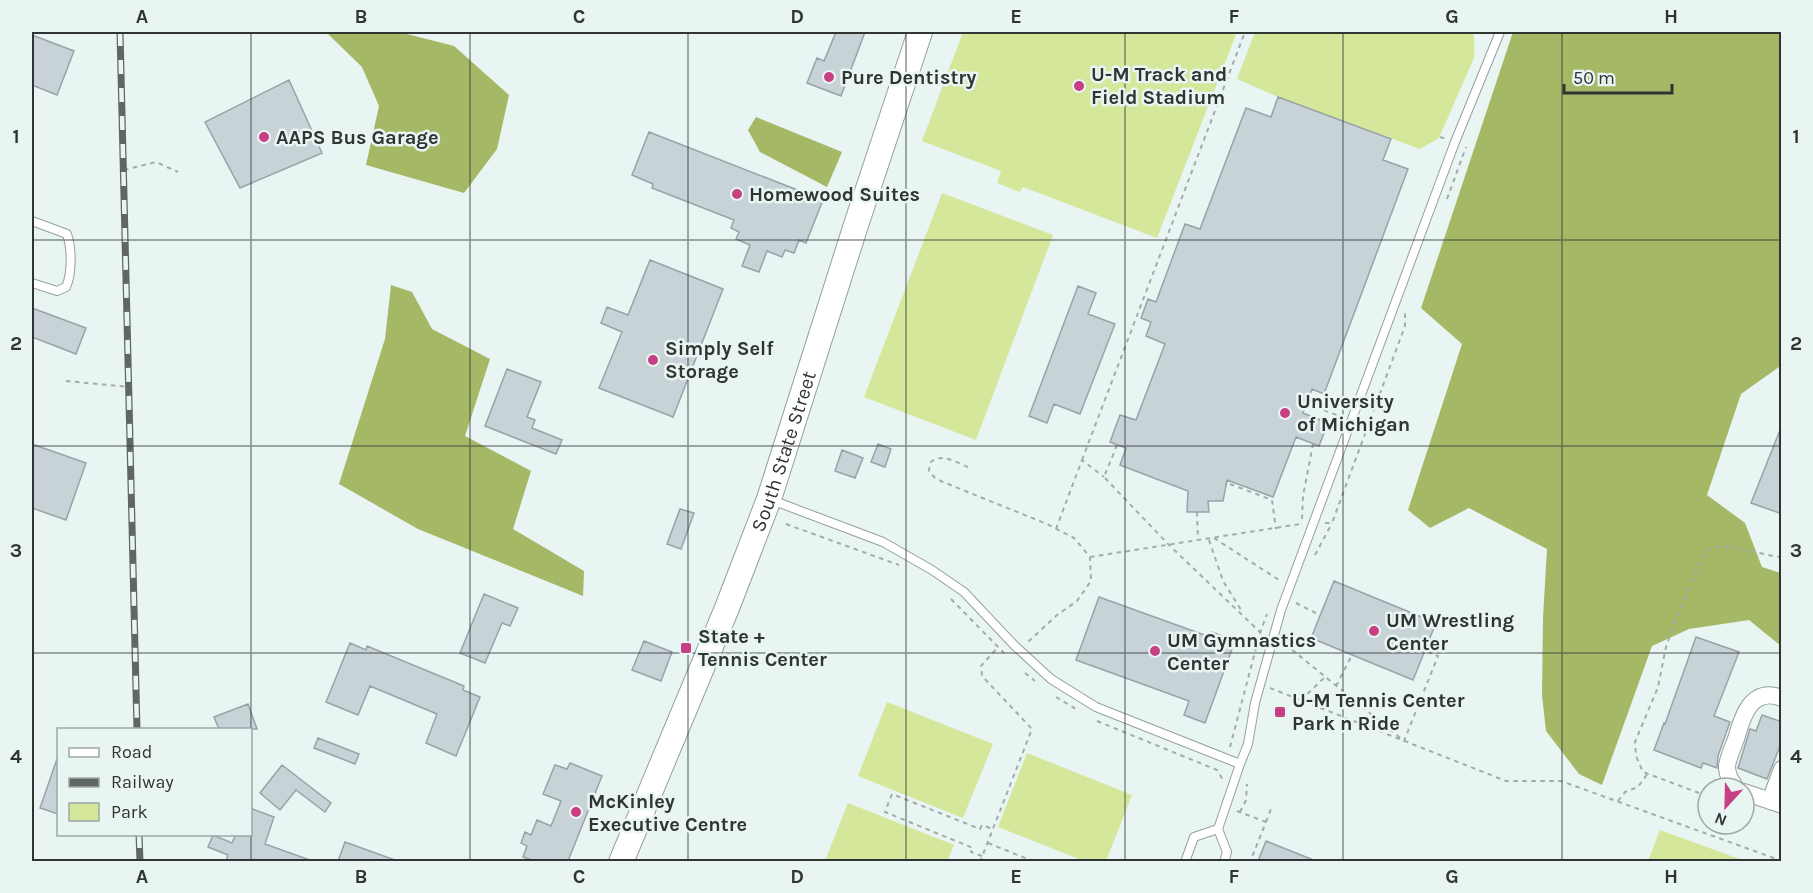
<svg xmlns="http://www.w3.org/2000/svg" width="1813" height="893" font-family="Karla,sans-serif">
<rect width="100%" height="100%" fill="#e8f5f3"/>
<path fill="#d4e79b" d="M963 32H1237L1157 238 1023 187 1020 192 997 183 1001 171 922 141Z
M1255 32H1474V58L1439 138 1420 149 1278 97 1237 79Z
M942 193 1053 235 976 440 864 397Z
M887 702 993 744 963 818 858 776Z
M1027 753 1132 795 1106 861H1084L998 827Z
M848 803 954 845 947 861H825Z
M1660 830 1745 861H1648Z"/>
<path fill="#a5b866" d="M326 32H399L454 46 509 95 497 149 464 193 366 165 379 106 362 67Z
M1513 32H1781V361L1779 367 1741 394 1707 495 1745 523 1762 567 1781 573V646L1749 620 1689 629 1652 646 1602 785 1579 774 1546 731 1542 695 1543 618 1547 549 1469 508 1430 528 1408 510 1462 344 1421 308Z
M756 117 842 152 827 187 760 152 748 130Z
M391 285 412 292 432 329 490 359 465 436 531 471 513 529 584 571 583 596 418 529 339 484 385 339Z"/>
<path fill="#c8d3d7" stroke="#99a3a7" stroke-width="1.5" d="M836 32H865L841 96 807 83 817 58 824 61Z
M32 35 74 51 57 95 32 85Z
M289 80 322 153 240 188 205 122Z
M1278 97 1391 139 1383 160 1408 169 1324 394 1312 389 1303 413 1328 423 1319 446 1296 437 1273 497 1227 480 1223 501H1208L1209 512H1187L1188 491 1120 465 1126 448 1110 442 1120 415 1136 420 1165 344 1146 336 1151 322 1141 318 1148 299 1156 302 1185 224 1200 229 1246 108 1271 117Z
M649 132 823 200 806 243 799 240 794 253 785 250 782 257 767 251 759 272 742 266 750 245 736 239 739 232 731 228 734 220 652 188 653 184 632 175Z
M650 260 723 289 673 417 599 388 622 332 601 323 607 307 628 315Z
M1078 286 1096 293 1088 314 1115 324 1080 414 1054 404 1047 423 1029 416Z
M32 308 86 328 76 354 32 337Z
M507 369 541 382 527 417 535 420 532 428 562 440 556 454 485 426Z
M1780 430H1782V514L1751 503Z
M32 444 86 463 66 520 32 508Z
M878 444 891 449 885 467 871 462Z
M842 450 863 458 855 478 835 471Z
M680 509 694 513 681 549 667 544Z
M1334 581 1436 623 1413 680 1311 638Z
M484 594 518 608 510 626 502 623 485 663 460 653Z
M1099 597 1210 637 1212 632 1235 641 1205 723 1184 715 1189 701 1076 660Z
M1696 637 1739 652 1714 716 1730 722 1718 756 1717 768 1703 763 1701 768 1654 750 1664 723 1665 724Z
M644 641 672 652 661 681 632 670Z
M350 643 366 650 367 646 464 686 463 690 480 697 456 756 426 743 437 714 370 686 358 715 326 702Z
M248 704 257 729H219L214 717Z
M1762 715 1782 722V741L1767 779 1738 768 1750 729 1756 731Z
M318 738 359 754 355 764 314 748Z
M57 759H58V814L40 808Z
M570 763 602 776 568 861H535L523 857 527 846 521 843 525 832 531 835 537 820 551 826 561 801 543 794 555 765 567 769Z
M282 765 331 803 325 812 296 790 280 810 260 793Z
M250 808 274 817 265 844 310 860 309 861H226L228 855 208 847 213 835 232 843 236 834H250Z
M1266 841 1316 861H1258Z
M345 842 395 860V861H338Z"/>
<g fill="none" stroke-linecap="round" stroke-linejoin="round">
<g stroke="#94a09e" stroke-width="10">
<path id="service" d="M32 221 67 234C72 249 72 274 66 287L57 291 32 283
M769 499 883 542 932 570 964 592 1015 646 1051 679 1096 707 1240 764 1248 744 1255 703 1281 610 1455 142 1500 32
M1185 862 1194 837 1218 829
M1224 862 1227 852 1218 829 1240 764"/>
</g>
<g stroke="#94a09e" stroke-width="18">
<path id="minor" d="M1736 788C1731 781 1727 776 1727 766 1728 758 1733 747 1736 739 1742 717 1751 686 1782 698
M1744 792 1782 805
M1770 801 1782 769"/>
</g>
<g stroke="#94a09e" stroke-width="26">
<g id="secondary">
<path id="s1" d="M621 862 727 608 769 499 855 228 920 32"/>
</g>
</g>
<path stroke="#a2acab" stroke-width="2" stroke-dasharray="4.5 4.5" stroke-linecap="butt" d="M1440 137 1446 139
M124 170 156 162 178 172
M1447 199 1466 147
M66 381 129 387
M1307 404 1342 417
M1117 445 1104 477 1169 545 1261 633
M1082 460 1245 32
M968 467C955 462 941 452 930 463L929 471 935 478 943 482 1047 524 1074 538 1090 557 1091 581 1077 601 1057 615 1028 642
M1230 484 1272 500 1276 529
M1197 512 1198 541
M1302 519 1303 496 1313 444
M1325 523H1332L1405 326V311
M786 524 899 565
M1056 529 1082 460 1104 477
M1214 538 1279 580
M1209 540 1223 581 1243 613
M1315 555 1332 523
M1090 557 1300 524
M951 599 1004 653
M1296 603 1320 615
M1285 644 1404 741 1438 656 1425 651
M1025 673 1035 681
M1336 686 1352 655
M1270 688 1506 781H1561L1782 861
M1056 697 1079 711
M1301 700 1325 677
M1097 721 1217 770 1223 780
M1230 747 1260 633 1267 614
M1708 795 1699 793 1643 772 1636 756 1635 742 1658 687 1666 647 1674 624 1702 558 1710 548C1733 543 1758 555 1782 557
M1618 801 1625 792 1638 787 1648 773
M1237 811 1266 822 1250 862
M1240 812 1246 800 1247 784
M1266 822 1271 809
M988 843 1035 862
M982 856 971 852 973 848 885 812 892 794 980 829 982 825 993 829
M980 862 1032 729 982 676 981 666 998 647"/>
<use href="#service" stroke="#fff" stroke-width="8"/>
<use href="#minor" stroke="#fff" stroke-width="16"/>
<use href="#secondary" stroke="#fff" stroke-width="24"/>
<g stroke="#5f6665" stroke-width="7">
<path id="rail" d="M120 32 137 730
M139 834 140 862"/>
</g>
<use href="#rail" stroke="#e8f5f3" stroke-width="4.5" stroke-dasharray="14" stroke-linecap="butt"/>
</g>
<path fill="none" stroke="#303534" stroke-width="1.5" stroke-opacity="0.55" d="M251 32V862M470 32V862M688 32V862M906 32V862M1125 32V862M1343 32V862M1562 32V862M32 240H1782M32 446H1782M32 653H1782"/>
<g fill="#c64083" stroke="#e8f5f3" stroke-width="2">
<circle cx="829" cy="77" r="6"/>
<circle cx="1079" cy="86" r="6"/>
<circle cx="264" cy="137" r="6"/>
<circle cx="737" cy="194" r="6"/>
<circle cx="653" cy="360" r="6"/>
<circle cx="1285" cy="413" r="6"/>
<circle cx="1374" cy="631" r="6"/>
<rect x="680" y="642" width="12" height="12" rx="3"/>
<circle cx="1155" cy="651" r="6"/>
<rect x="1274" y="706" width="12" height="12" rx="3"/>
<circle cx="576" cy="812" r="6"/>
</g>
<g text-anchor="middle" stroke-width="5" stroke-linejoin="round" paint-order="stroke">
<g font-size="20" font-weight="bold" fill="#303534" stroke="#e8f5f3" text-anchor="start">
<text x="1091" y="81">U-M Track and<tspan x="1091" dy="23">Field Stadium</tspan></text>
<text x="841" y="84">Pure Dentistry</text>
<text x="276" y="144">AAPS Bus Garage</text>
<text x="749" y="201">Homewood Suites</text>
<text x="665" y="355">Simply Self<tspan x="665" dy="23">Storage</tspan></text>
<text x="1297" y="408">University<tspan x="1297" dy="23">of Michigan</tspan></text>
<text x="1386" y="627">UM Wrestling<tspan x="1386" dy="23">Center</tspan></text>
<text x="698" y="643">State +<tspan x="698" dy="23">Tennis Center</tspan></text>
<text x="1167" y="647">UM Gymnastics<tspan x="1167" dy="23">Center</tspan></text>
<text x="1292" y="707">U-M Tennis Center<tspan x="1292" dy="23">Park n Ride</tspan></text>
<text x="588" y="808">McKinley<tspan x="588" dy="23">Executive Centre</tspan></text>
</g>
<g font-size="20" fill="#303534" stroke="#e8f5f3">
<text dy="7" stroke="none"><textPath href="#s1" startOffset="442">South State Street</textPath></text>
</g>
</g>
<rect width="1813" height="893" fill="none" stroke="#e8f5f3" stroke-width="66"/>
<rect x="57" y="728" width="195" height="108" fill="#e8f5f3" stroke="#9ea8a7" stroke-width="1.5"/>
<rect x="69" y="748" width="30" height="9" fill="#ffffff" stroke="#9ea8a7" stroke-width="1.5"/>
<text x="111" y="758" font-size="18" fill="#303534">Road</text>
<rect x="69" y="778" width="30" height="9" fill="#5f6665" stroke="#9ea8a7" stroke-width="1.5"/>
<text x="111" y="788" font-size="18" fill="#303534">Railway</text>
<rect x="69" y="803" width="30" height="18" fill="#d4e79b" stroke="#9ea8a7" stroke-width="1.5"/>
<text x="111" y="818" font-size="18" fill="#303534">Park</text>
<g transform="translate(1726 806) rotate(202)"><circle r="28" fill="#e8f5f3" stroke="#9ea8a7" stroke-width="1.5"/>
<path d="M0-4.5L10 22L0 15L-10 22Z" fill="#c64083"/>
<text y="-9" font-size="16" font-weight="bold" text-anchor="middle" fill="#303534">N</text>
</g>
<path d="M1564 84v9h108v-9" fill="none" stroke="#303534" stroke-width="3"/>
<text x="1573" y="84" font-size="18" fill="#303534" stroke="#e8f5f3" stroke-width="4.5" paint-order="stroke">50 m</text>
<rect x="33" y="33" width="1747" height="827" fill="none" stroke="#303534" stroke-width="2"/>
<g font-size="20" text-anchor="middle" font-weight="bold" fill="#303534">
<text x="142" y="23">A</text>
<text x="361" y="23">B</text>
<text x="579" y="23">C</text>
<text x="797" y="23">D</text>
<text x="1016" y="23">E</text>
<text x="1234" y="23">F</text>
<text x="1452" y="23">G</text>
<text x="1671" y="23">H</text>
<text x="16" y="143">1</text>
<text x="1796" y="143">1</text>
<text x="16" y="350">2</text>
<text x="1796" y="350">2</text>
<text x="16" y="557">3</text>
<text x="1796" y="557">3</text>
<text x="16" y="763">4</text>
<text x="1796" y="763">4</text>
<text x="142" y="883">A</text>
<text x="361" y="883">B</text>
<text x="579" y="883">C</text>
<text x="797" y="883">D</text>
<text x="1016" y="883">E</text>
<text x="1234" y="883">F</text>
<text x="1452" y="883">G</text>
<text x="1671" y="883">H</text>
</g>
</svg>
